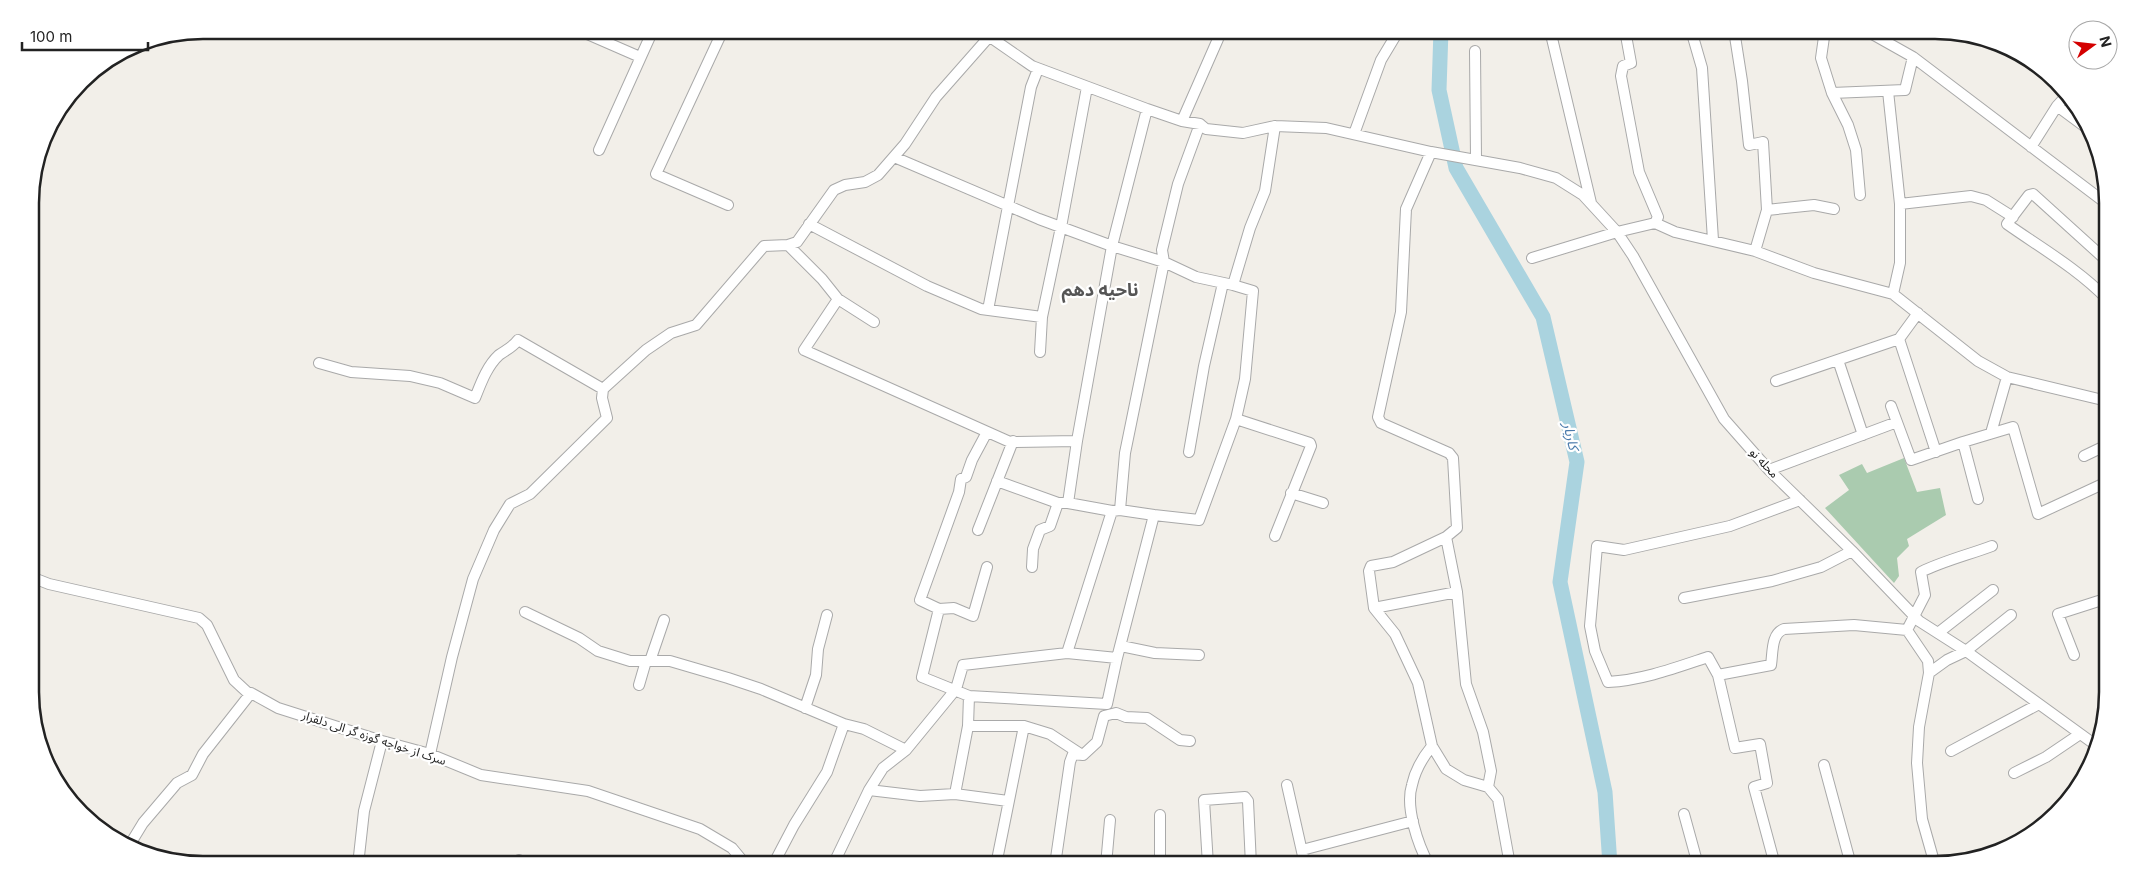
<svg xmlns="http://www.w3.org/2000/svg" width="2138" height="895" font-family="Inter,'Noto Sans Arabic',sans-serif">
<rect width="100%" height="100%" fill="#f2efe9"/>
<path fill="#aacbaf" d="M1904 458 1917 492 1940 488 1946 515 1907 539 1909 546 1897 558 1899 576 1894 583 1825 508 1849 490 1839 475 1862 464 1867 473Z"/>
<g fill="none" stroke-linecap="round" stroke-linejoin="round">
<path stroke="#aad3df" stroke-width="15" d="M1441 30 1439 90 1456 168 1543 317 1577 462 1560 582 1605 792 1610 865"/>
<g stroke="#a9a9a9" stroke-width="12">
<path id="minor" d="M578 30 640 57
M723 30 656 174 728 205
M980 30 1032 66 1147 109 1182 121 1200 124 1206 129 1243 133 1275 126 1326 128 1431 152 1520 168 1556 178 1583 195 1617 232 1633 256 1724 419 1769 470 1852 551 1919 621 1966 651 2097 746
M1550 30 1591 203
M1625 30 1631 63 1623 66 1621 76 1639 172 1658 217 1655 223
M1691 30 1702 68 1713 240
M1734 30 1742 81 1749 145 1763 142 1767 210 1755 251
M1825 30 1821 58 1832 93 1848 125 1856 150 1860 195
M1865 30 1913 57 2107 204
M1475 51 1476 159
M1888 91 1900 204V263L1893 294
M1832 93 1905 90 1913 57
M2057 106 2084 126
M1182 121 1218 39V30
M1354 134 1381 60 1399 30
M2031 147 2057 106 2068 94
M599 150 653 30
M1431 152 1406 209 1401 312 1378 417 1381 423 1449 453 1453 458 1457 528 1446 537 1457 592 1466 684 1483 732 1491 771 1488 787 1498 799 1510 865
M894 157 1039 219 1112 246 1164 262 1196 277 1233 285
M1900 204 1971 196 1986 200 2013 217
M1767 210 1814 205 1834 209
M809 224 927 286 981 309 1042 317
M788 245 822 279 838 299 804 350 1010 442 1077 441
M1532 258 1617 232 1655 223 1675 232 1755 251 1814 273 1893 294 1978 361 2007 377 2107 401
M2107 261 2033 194 2029 195 2007 224C2041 248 2078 269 2107 299
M838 299 874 322
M988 310 1031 87 1038 69
M2107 333V335
M1899 339 1936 452
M1040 352 1042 317 1061 227 1087 87
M1838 360 1863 435
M319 363 351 372 410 376 440 383 475 398C481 383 487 366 499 355 506 350 513 347 518 340L603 389
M1776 381 1899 339 1918 313
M1891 406 1911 460 1963 442
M1236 419 1310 443 1311 446 1275 536
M987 432 972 460 966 477 961 479 959 492 920 600 939 609 922 677 969 696 1107 704 1117 658
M1991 433 2007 377
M1189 452 1204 366 1223 283
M2084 456 2107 445
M1769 470 1897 422
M997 481 1058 503
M1291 493 1323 503
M1978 499 1963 442 2013 427 2038 514 2107 482
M1120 510 1125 453 1164 262 1162 250 1178 184 1200 124
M1154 515 1199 520 1236 419 1245 379 1253 291 1233 285 1250 228 1265 191 1275 126
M978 530 1013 441
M1446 537 1393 562 1371 566 1369 571 1374 608 1395 634 1418 683 1432 746 1446 769 1464 780 1488 787
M1032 567 1033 549 1040 530 1050 526 1058 503H1068
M31 577 49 584 199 618 207 625 234 680 248 693H251L278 708 382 741 430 754 481 775 588 791 700 829 732 848 746 865
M1684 598 1772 581 1821 567 1852 551
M1374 608 1457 592
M939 609 954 608 973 616 987 567
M525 612 579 638 598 651 630 661H670L728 678 761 689 844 724
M1938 633 1993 590
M1121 646 1155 653 1199 655
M1067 653 1112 511
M2074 655 2058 614 2108 598
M650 661 664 620
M1929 673 1947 660 1966 651 2011 615
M1718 675 1771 665C1773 652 1771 634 1784 629L1854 625 1907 630
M639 685 646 661
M805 708 816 675 818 649 827 615
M968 726H1024L1050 734 1082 755
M1951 751 2039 704
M430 754 452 657 473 579 494 530 510 504 530 494 607 418 602 398 603 389 646 350 671 333 696 325 764 246 788 245 797 242 834 190 845 185 865 182 878 175 905 144 936 97 988 38
M1824 765 1851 865
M2014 773 2046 757 2080 734
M1287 785 1305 865
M869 790 920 796 955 794 1008 801
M955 794 968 726 969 696
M1684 814 1698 865
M1160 815V865
M129 846 143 823 177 783 192 775 203 754 251 693
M1302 850 1413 821
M358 865 364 811 382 741
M519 865V860
M773 865 794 825 827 772 844 724 864 729 906 750
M833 865 869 790 883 768 906 750 956 689 963 665 1067 653 1117 658 1154 515 1120 510 1112 511 1068 503 1077 441 1112 246 1147 109
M996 865 1024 726
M1055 865 1070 762 1073 754 1083 755 1097 742 1104 716 1116 713 1126 717 1147 718 1180 740 1190 741
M1106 865 1110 820
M1208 865 1204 800 1245 797 1248 801 1251 865
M1429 865C1418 845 1405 807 1412 785 1415 771 1423 757 1432 746
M1775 865 1754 787 1767 783 1760 744 1735 748 1718 675 1708 657C1675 668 1643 680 1608 682L1595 651 1590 626 1597 546 1624 550 1730 526 1800 500
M1935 865 1922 819 1917 763 1919 727 1929 673 1928 661 1907 630 1925 595 1921 572C1943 561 1968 555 1992 546"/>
</g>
<use href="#minor" stroke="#fff" stroke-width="10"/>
</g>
<g text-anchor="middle" stroke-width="4.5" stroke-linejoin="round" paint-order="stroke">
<g font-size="12" fill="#222" stroke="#fff">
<text transform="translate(1764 463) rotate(47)" y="4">محله نو</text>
<text transform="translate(374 738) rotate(18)" y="4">سرک از خواجه گوزه گر الی دلقرار</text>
</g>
<g font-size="14" font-style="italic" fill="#4a7aab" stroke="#fff">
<text transform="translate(1571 436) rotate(77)" y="5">کاربار</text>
</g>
<g font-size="18" font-weight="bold" fill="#555" stroke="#fff">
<text x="1100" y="296">ناحیه دهم</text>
</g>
</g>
<path d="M0 0H2138V895H0ZM203 39H1935A164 164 0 0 1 2099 203V692A164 164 0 0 1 1935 856H203A164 164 0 0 1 39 692V203A164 164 0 0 1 203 39Z" fill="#fff" fill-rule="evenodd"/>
<path fill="none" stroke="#222" stroke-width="2.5" d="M203 39H1935A164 164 0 0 1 2099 203V692A164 164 0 0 1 1935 856H203A164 164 0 0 1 39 692V203A164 164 0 0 1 203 39Z"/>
<g transform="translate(2093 45) rotate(75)"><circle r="24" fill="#ffffff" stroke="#a7a7a7"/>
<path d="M0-4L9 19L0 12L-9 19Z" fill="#d40000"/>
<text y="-8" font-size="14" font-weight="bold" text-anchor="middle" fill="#222222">N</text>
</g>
<path d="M22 42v8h126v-8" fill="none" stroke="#222222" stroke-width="2.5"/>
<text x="30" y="42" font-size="15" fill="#222222" stroke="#ffffff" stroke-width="4" paint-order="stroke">100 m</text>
</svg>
